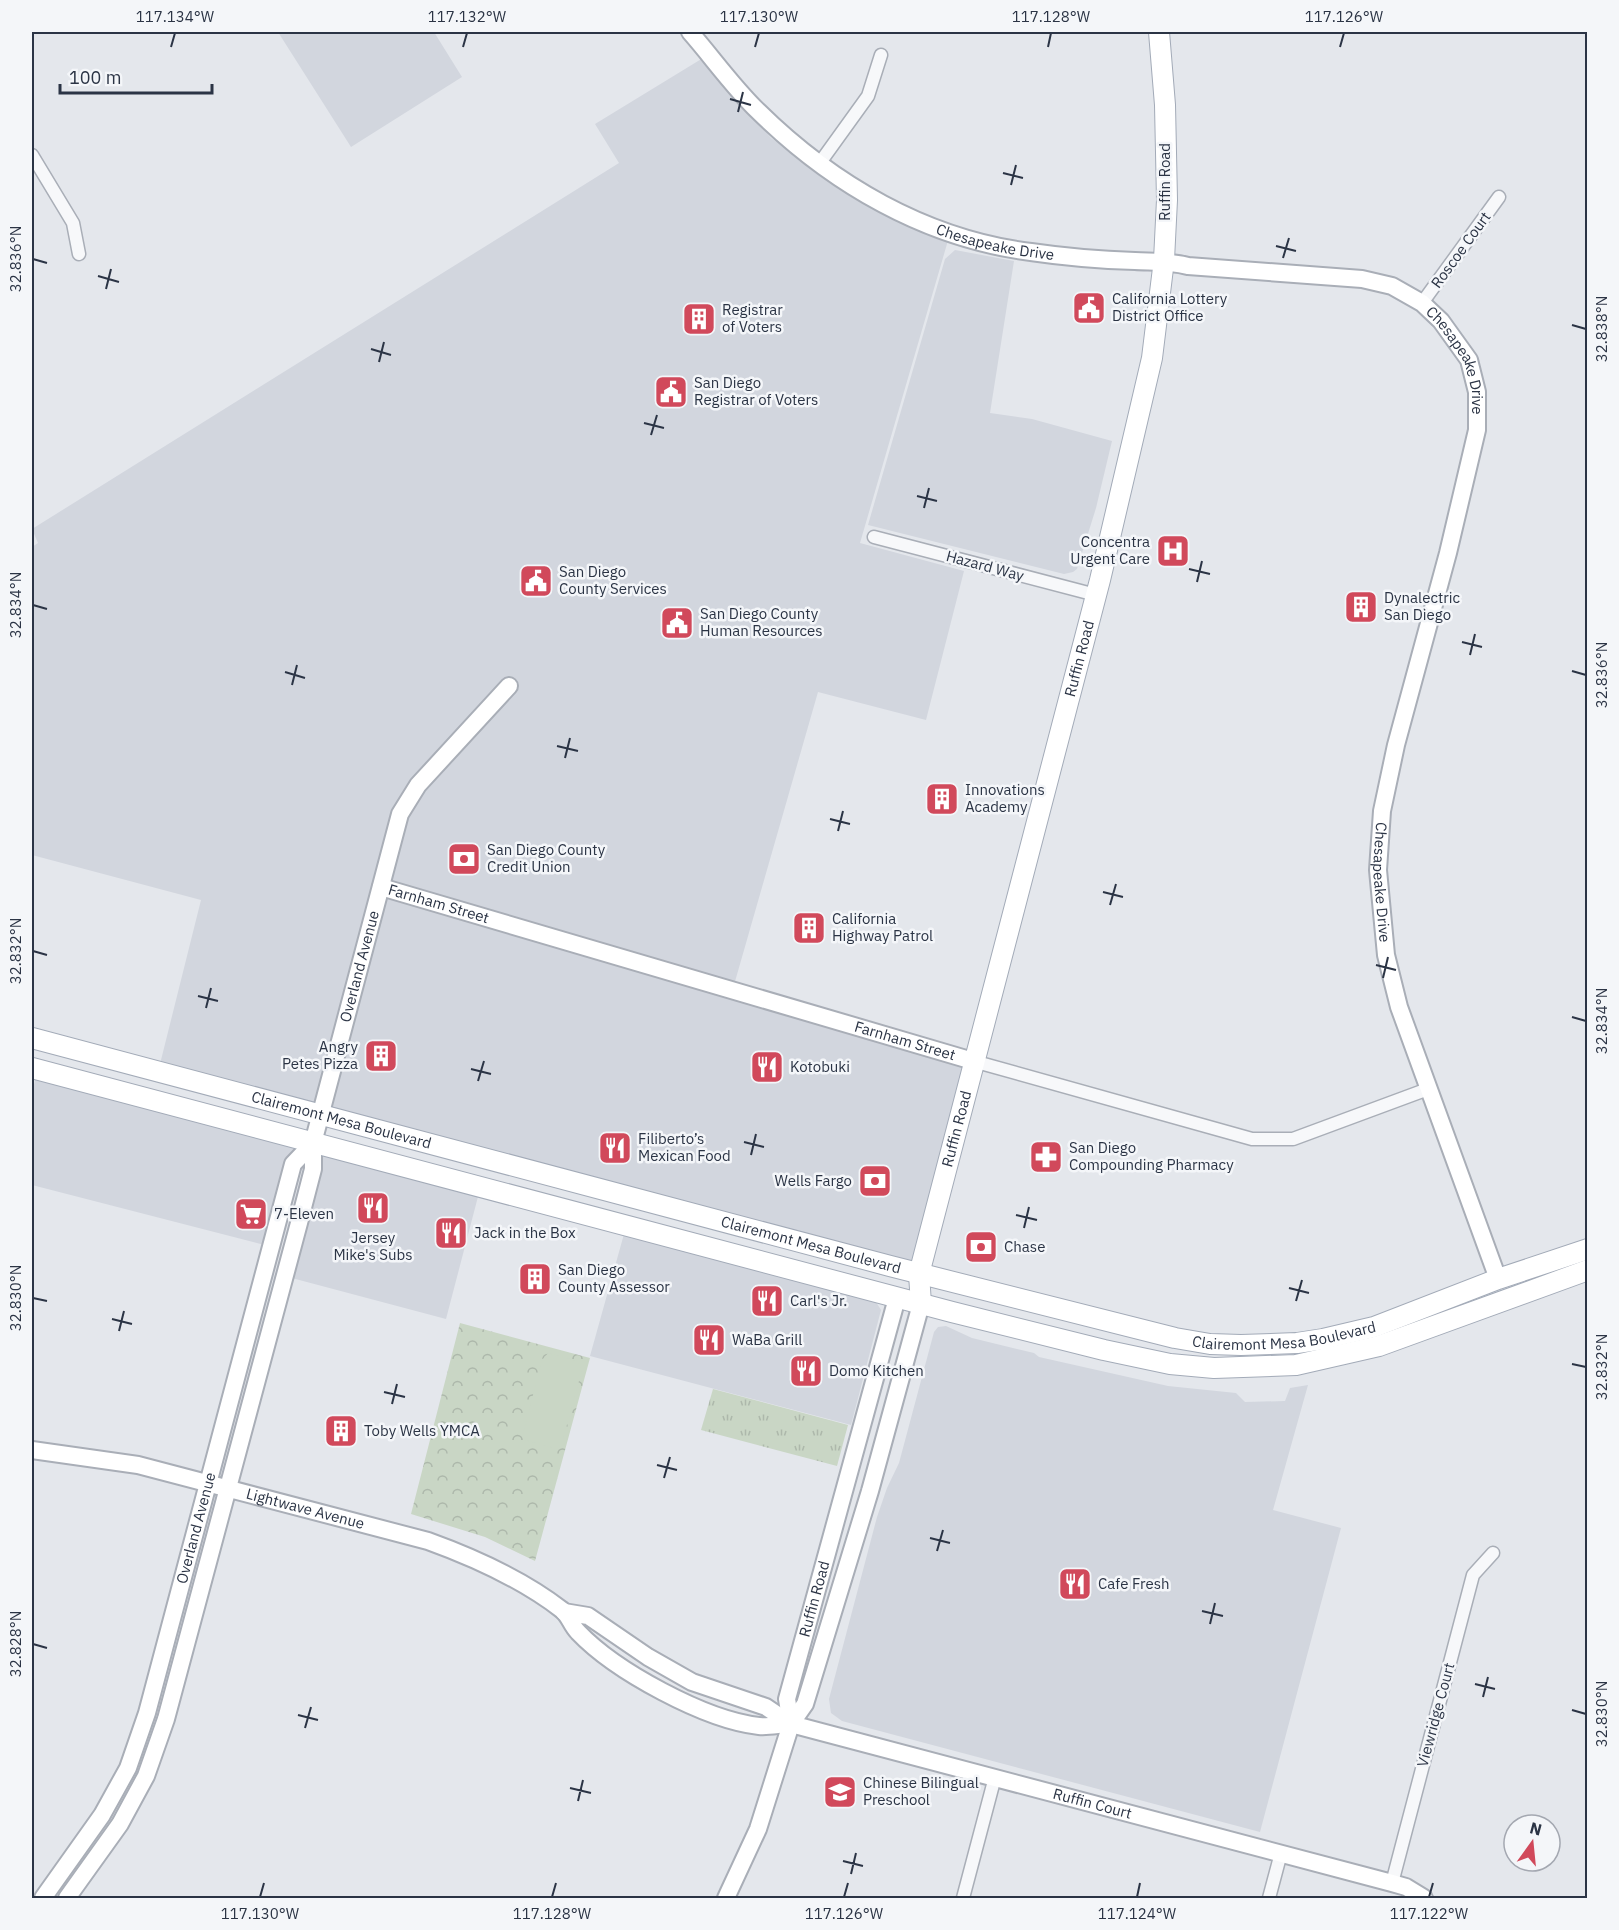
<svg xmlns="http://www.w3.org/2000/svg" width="1619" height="1930" font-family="'IBM Plex Sans',sans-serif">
<defs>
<pattern id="grass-tufts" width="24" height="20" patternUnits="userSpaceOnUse" patternTransform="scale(1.5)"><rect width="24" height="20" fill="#c9d6c5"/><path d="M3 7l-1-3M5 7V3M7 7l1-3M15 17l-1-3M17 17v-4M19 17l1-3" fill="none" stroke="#adb8ab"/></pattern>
<pattern id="forest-crowns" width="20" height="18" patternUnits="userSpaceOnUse" patternTransform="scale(1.5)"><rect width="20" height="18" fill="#c9d6c5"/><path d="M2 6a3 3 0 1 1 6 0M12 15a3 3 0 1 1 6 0" fill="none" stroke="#adb8ab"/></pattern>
</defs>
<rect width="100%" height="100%" fill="#e4e7ec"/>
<path fill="#d2d6de" d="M278 32H434L462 77 351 147Z
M703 58 771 138 859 200 949 237 860 543 964 571 926 720 818 692 734 985 967 1061 911 1267 159 1068 201 900 32 855V547L38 543 32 529 619 163 595 124Z
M955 250 1014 261 990 413 1032 419 1112 441 1096 508 1077 569 1073 572 1064 574 868 525 945 259Z
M37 1072 306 1144 276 1248 32 1185V1093Z
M319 1148 480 1189 446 1319 288 1277Z
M624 1234 876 1302 881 1310 851 1425 590 1356Z
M946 1326 972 1338 1034 1353 1039 1357 1168 1386 1236 1393 1245 1402 1285 1401 1290 1388 1308 1385 1273 1510 1341 1528 1260 1832 842 1721 831 1713 829 1699 877 1517 887 1488 899 1463 934 1332 938 1327Z"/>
<path fill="url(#grass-tufts)" d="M713 1389 848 1425 837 1466 701 1430Z"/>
<path fill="url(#forest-crowns)" d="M460 1323 590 1358 535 1561 485 1537 411 1514Z"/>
<path fill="#c9d6c5" d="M548 1353 577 1361 582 1370 563 1439 560 1445 554 1448 525 1440 523 1434 542 1360Z"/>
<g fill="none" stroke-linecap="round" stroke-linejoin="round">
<g stroke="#a9aeb7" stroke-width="15">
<path id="street" d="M32 155 73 223 79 254
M819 164 868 96 881 55
M1422 303 1499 197
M874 537 1096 595
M973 1061 1252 1139H1293L1428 1089
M1392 1883 1473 1575 1493 1553
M963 1898 995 1777
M1269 1898 1281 1853"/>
</g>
<g stroke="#a9aeb7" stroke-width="20">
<g id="secondary">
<path id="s1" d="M690 32C712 57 733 87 758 111 832 184 926 239 1031 252 1065 257 1100 260 1135 261 1154 262 1169 261 1188 266L1362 279 1392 286 1422 303 1441 321 1469 360 1477 392V430L1448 553 1396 745 1382 811 1378 870 1386 955 1399 1007 1498 1279"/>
<path id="s2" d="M381 887 973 1061"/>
<path id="s3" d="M32 1450 138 1465 428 1541C475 1558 522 1579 562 1610 569 1615 571 1625 578 1632 615 1671 705 1720 759 1726 769 1727 781 1724 791 1724L1392 1883 1406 1887 1424 1898"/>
<path d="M564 1612 588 1616 648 1657 692 1682 766 1707 791 1724"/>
<path id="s4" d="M791 1724 787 1699 897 1298"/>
<path id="s5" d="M43 1898 102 1815 128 1768 147 1713 293 1164 313 1143"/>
<path id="s6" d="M67 1898 120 1824 146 1776 166 1719 299 1223 313 1169V1143L400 814 418 785 509 686"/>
<path d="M726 1898 758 1829 791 1724 805 1704 870 1491 921 1304"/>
</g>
</g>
<g stroke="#a3abb8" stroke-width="22">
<g id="primary">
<path id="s7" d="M32 1038 890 1266 1175 1338 1210 1344 1241 1345 1297 1343 1323 1339 1374 1327 1498 1279 1588 1249"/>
<path d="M32 1068 952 1312 1104 1350 1170 1364 1214 1368 1296 1365 1379 1346 1588 1270"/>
<path id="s8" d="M921 1304 919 1274 1100 580 1152 358 1164 260 1167 200 1165 105 1159 32"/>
</g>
</g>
<use href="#street" stroke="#f7f8fa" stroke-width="12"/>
<use href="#secondary" stroke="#fff" stroke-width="16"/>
<use href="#primary" stroke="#fff" stroke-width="20"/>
</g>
<path fill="none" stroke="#2b3445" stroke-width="2" d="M171 47 175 33M463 47 467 33M755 47 759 33M1048 47 1051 33M1340 47 1344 33M730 99 751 105M738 112 743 92M1003 173 1023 178M1011 185 1016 165M1276 246 1296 251M1283 258 1289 238M33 259 47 263M98 276 119 282M106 289 111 269M1572 325 1586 329M371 349 391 355M379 362 384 342M644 423 664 428M651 435 657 415M917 496 937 501M924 508 929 488M1189 569 1210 574M1197 582 1202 561M33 605 47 609M1462 642 1482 647M1470 655 1475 634M1572 671 1586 675M285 672 305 678M292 685 297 665M557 746 578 751M565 758 570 738M830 819 850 824M838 831 843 811M1103 892 1123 897M1110 905 1116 884M33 951 47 955M1376 965 1396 970M1383 978 1388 957M198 996 218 1001M206 1008 211 988M1572 1017 1586 1021M471 1069 491 1074M478 1081 484 1061M744 1142 764 1147M751 1155 756 1134M1016 1215 1037 1220M1024 1228 1029 1207M1289 1288 1309 1293M33 1298 47 1301M1296 1301 1302 1280M112 1319 132 1324M119 1331 124 1311M1572 1364 1586 1367M384 1392 405 1397M392 1404 397 1384M657 1465 677 1470M664 1478 670 1457M930 1538 950 1543M937 1551 943 1530M1202 1611 1223 1616M1210 1624 1215 1603M33 1644 47 1648M1475 1684 1495 1689M1483 1697 1488 1677M1572 1710 1586 1714M298 1715 318 1720M305 1728 311 1707M570 1788 591 1793M578 1801 583 1780M843 1861 863 1866M851 1874 856 1853M260 1897 264 1883M552 1897 556 1883M844 1897 848 1883M1137 1897 1140 1883M1429 1897 1433 1883"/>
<defs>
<g id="civic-square" transform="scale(1.725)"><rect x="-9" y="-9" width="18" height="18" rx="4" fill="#d1495b" stroke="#f4f6f9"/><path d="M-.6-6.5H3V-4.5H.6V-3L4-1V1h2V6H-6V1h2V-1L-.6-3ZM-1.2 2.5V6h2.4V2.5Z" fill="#fff"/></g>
<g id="building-square" transform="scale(1.725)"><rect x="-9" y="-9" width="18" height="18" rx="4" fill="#d1495b" stroke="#f4f6f9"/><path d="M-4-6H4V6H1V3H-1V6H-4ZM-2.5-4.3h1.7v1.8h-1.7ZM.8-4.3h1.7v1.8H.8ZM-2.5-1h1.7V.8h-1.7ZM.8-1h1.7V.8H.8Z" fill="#fff"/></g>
<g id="hospital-square" transform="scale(1.725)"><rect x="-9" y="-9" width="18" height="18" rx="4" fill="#d1495b" stroke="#f4f6f9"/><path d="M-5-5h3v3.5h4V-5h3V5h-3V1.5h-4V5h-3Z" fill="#fff"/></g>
<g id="bank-square" transform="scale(1.725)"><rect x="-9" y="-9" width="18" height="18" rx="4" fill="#d1495b" stroke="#f4f6f9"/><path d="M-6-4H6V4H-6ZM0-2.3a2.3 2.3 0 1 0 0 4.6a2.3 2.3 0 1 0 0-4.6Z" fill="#fff"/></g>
<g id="restaurant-square" transform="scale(1.725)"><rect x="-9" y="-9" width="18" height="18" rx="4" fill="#d1495b" stroke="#f4f6f9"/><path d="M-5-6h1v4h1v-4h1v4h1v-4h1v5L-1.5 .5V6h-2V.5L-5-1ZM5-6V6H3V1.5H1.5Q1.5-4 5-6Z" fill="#fff"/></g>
<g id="pharmacy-square" transform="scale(1.725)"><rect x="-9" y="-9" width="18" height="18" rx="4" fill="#d1495b" stroke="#f4f6f9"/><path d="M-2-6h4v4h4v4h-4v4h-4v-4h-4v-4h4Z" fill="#fff"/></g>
<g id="supermarket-square" transform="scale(1.725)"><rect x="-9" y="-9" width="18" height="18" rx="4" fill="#d1495b" stroke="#f4f6f9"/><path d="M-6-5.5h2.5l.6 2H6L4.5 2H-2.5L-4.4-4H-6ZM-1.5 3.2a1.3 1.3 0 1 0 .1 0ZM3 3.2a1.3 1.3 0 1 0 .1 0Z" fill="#fff"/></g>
<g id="school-square" transform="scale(1.725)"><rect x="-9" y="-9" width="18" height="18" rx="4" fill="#d1495b" stroke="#f4f6f9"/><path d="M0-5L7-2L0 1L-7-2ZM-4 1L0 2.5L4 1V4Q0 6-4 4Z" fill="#fff"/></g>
</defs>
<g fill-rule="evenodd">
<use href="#civic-square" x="1089" y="308"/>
<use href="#building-square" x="699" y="319"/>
<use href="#civic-square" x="671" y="392"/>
<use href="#hospital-square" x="1173" y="551"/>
<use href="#civic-square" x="536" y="581"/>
<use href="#building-square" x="1361" y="607"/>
<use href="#civic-square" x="677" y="623"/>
<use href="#building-square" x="942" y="799"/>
<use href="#bank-square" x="464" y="859"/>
<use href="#building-square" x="809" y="928"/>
<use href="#building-square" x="381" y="1056"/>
<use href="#restaurant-square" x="767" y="1067"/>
<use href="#restaurant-square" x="615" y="1148"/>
<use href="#pharmacy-square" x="1046" y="1157"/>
<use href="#bank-square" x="875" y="1181"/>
<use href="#restaurant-square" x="373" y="1208"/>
<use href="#supermarket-square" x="251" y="1214"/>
<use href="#restaurant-square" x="451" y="1233"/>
<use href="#bank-square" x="981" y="1247"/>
<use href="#building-square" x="535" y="1279"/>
<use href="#restaurant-square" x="767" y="1301"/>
<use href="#restaurant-square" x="709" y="1340"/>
<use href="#restaurant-square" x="806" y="1371"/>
<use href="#building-square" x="341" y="1431"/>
<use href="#restaurant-square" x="1075" y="1584"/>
<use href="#school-square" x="840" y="1792"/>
</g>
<g text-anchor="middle" stroke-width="5" stroke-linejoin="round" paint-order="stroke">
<g font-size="15" fill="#2b3445" stroke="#f4f6f9">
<text transform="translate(1165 182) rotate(-90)" y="5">Ruffin Road</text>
<text dy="5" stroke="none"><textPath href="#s1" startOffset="380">Chesapeake Drive</textPath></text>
<text transform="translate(1461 250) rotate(-54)" y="5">Roscoe Court</text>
<text dy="5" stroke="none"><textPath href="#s1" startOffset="884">Chesapeake Drive</textPath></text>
<text transform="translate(985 566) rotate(15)" y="5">Hazard Way</text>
<text dy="5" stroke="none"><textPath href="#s8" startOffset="666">Ruffin Road</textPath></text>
<text dy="5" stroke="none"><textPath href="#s1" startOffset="1424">Chesapeake Drive</textPath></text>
<text dy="5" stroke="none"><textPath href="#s2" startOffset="60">Farnham Street</textPath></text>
<text dy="5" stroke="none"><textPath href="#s6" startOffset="984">Overland Avenue</textPath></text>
<text dy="5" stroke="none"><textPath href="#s2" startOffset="546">Farnham Street</textPath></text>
<text dy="5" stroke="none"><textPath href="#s7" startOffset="320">Clairemont Mesa Boulevard</textPath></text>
<text dy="5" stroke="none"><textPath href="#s8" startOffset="180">Ruffin Road</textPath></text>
<text dy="5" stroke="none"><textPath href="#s7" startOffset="806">Clairemont Mesa Boulevard</textPath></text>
<text dy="5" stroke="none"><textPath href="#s7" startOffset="1292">Clairemont Mesa Boulevard</textPath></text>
<text dy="5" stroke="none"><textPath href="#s3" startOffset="280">Lightwave Avenue</textPath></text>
<text dy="5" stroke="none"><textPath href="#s5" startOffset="405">Overland Avenue</textPath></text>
<text dy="5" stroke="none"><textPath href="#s4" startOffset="129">Ruffin Road</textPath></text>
<text transform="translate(1436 1715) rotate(-75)" y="5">Viewridge Court</text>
<text dy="5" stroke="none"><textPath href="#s3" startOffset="1136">Ruffin Court</textPath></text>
</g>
<g font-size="15" fill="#2b3445" stroke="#f4f6f9" text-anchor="start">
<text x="1112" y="304">California Lottery<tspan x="1112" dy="17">District Office</tspan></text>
<text x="722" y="315">Registrar<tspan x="722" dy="17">of Voters</tspan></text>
<text x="694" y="388">San Diego<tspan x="694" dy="17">Registrar of Voters</tspan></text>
<text x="1150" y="547" text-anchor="end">Concentra<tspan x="1150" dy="17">Urgent Care</tspan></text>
<text x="559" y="577">San Diego<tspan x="559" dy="17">County Services</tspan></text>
<text x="1384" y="603">Dynalectric<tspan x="1384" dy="17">San Diego</tspan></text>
<text x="700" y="619">San Diego County<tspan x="700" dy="17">Human Resources</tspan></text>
<text x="965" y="795">Innovations<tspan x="965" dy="17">Academy</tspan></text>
<text x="487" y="855">San Diego County<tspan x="487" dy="17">Credit Union</tspan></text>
<text x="832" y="924">California<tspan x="832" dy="17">Highway Patrol</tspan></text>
<text x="358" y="1052" text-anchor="end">Angry<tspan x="358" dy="17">Petes Pizza</tspan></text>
<text x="790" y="1072">Kotobuki</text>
<text x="638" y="1144">Filiberto’s<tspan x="638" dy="17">Mexican Food</tspan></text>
<text x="1069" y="1153">San Diego<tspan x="1069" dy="17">Compounding Pharmacy</tspan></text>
<text x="852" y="1186" text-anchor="end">Wells Fargo</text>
<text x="274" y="1219">7-Eleven</text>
<text x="474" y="1238">Jack in the Box</text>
<text x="373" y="1243" text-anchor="middle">Jersey<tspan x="373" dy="17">Mike's Subs</tspan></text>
<text x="1004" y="1252">Chase</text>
<text x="558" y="1275">San Diego<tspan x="558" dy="17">County Assessor</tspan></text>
<text x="790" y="1306">Carl's Jr.</text>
<text x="732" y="1345">WaBa Grill</text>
<text x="829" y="1376">Domo Kitchen</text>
<text x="364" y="1436">Toby Wells YMCA</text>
<text x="1098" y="1589">Cafe Fresh</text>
<text x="863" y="1788">Chinese Bilingual<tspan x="863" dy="17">Preschool</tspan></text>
</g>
</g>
<rect width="1619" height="1930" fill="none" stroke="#f4f6f9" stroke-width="66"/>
<g transform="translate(1532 1843) rotate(15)"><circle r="28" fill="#f4f6f9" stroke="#a4a8b1" stroke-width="1.5"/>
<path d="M0-4.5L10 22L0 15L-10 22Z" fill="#d1495b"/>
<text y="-9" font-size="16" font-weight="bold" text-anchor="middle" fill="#2b3445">N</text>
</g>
<path d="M60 84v9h152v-9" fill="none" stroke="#2b3445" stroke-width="3"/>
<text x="69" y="84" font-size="18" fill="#2b3445" stroke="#f4f6f9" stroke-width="4.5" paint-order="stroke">100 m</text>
<rect x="33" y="33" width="1553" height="1864" fill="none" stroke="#2b3445" stroke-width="2"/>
<g font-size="15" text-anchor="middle" fill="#2b3445">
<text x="175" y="22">117.134°W</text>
<text x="467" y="22">117.132°W</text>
<text x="759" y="22">117.130°W</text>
<text x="1051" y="22">117.128°W</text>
<text x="1344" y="22">117.126°W</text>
<text transform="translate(16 259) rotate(-90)" y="5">32.836°N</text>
<text transform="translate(1602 329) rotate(-90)" y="5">32.838°N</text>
<text transform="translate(16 605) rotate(-90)" y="5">32.834°N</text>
<text transform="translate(1602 675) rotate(-90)" y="5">32.836°N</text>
<text transform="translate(16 951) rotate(-90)" y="5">32.832°N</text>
<text transform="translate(1602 1021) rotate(-90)" y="5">32.834°N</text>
<text transform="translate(16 1298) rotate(-90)" y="5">32.830°N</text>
<text transform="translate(1602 1367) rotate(-90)" y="5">32.832°N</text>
<text transform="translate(16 1644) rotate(-90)" y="5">32.828°N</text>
<text transform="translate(1602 1714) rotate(-90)" y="5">32.830°N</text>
<text x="260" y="1919">117.130°W</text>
<text x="552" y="1919">117.128°W</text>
<text x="844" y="1919">117.126°W</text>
<text x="1137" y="1919">117.124°W</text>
<text x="1429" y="1919">117.122°W</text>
</g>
</svg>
